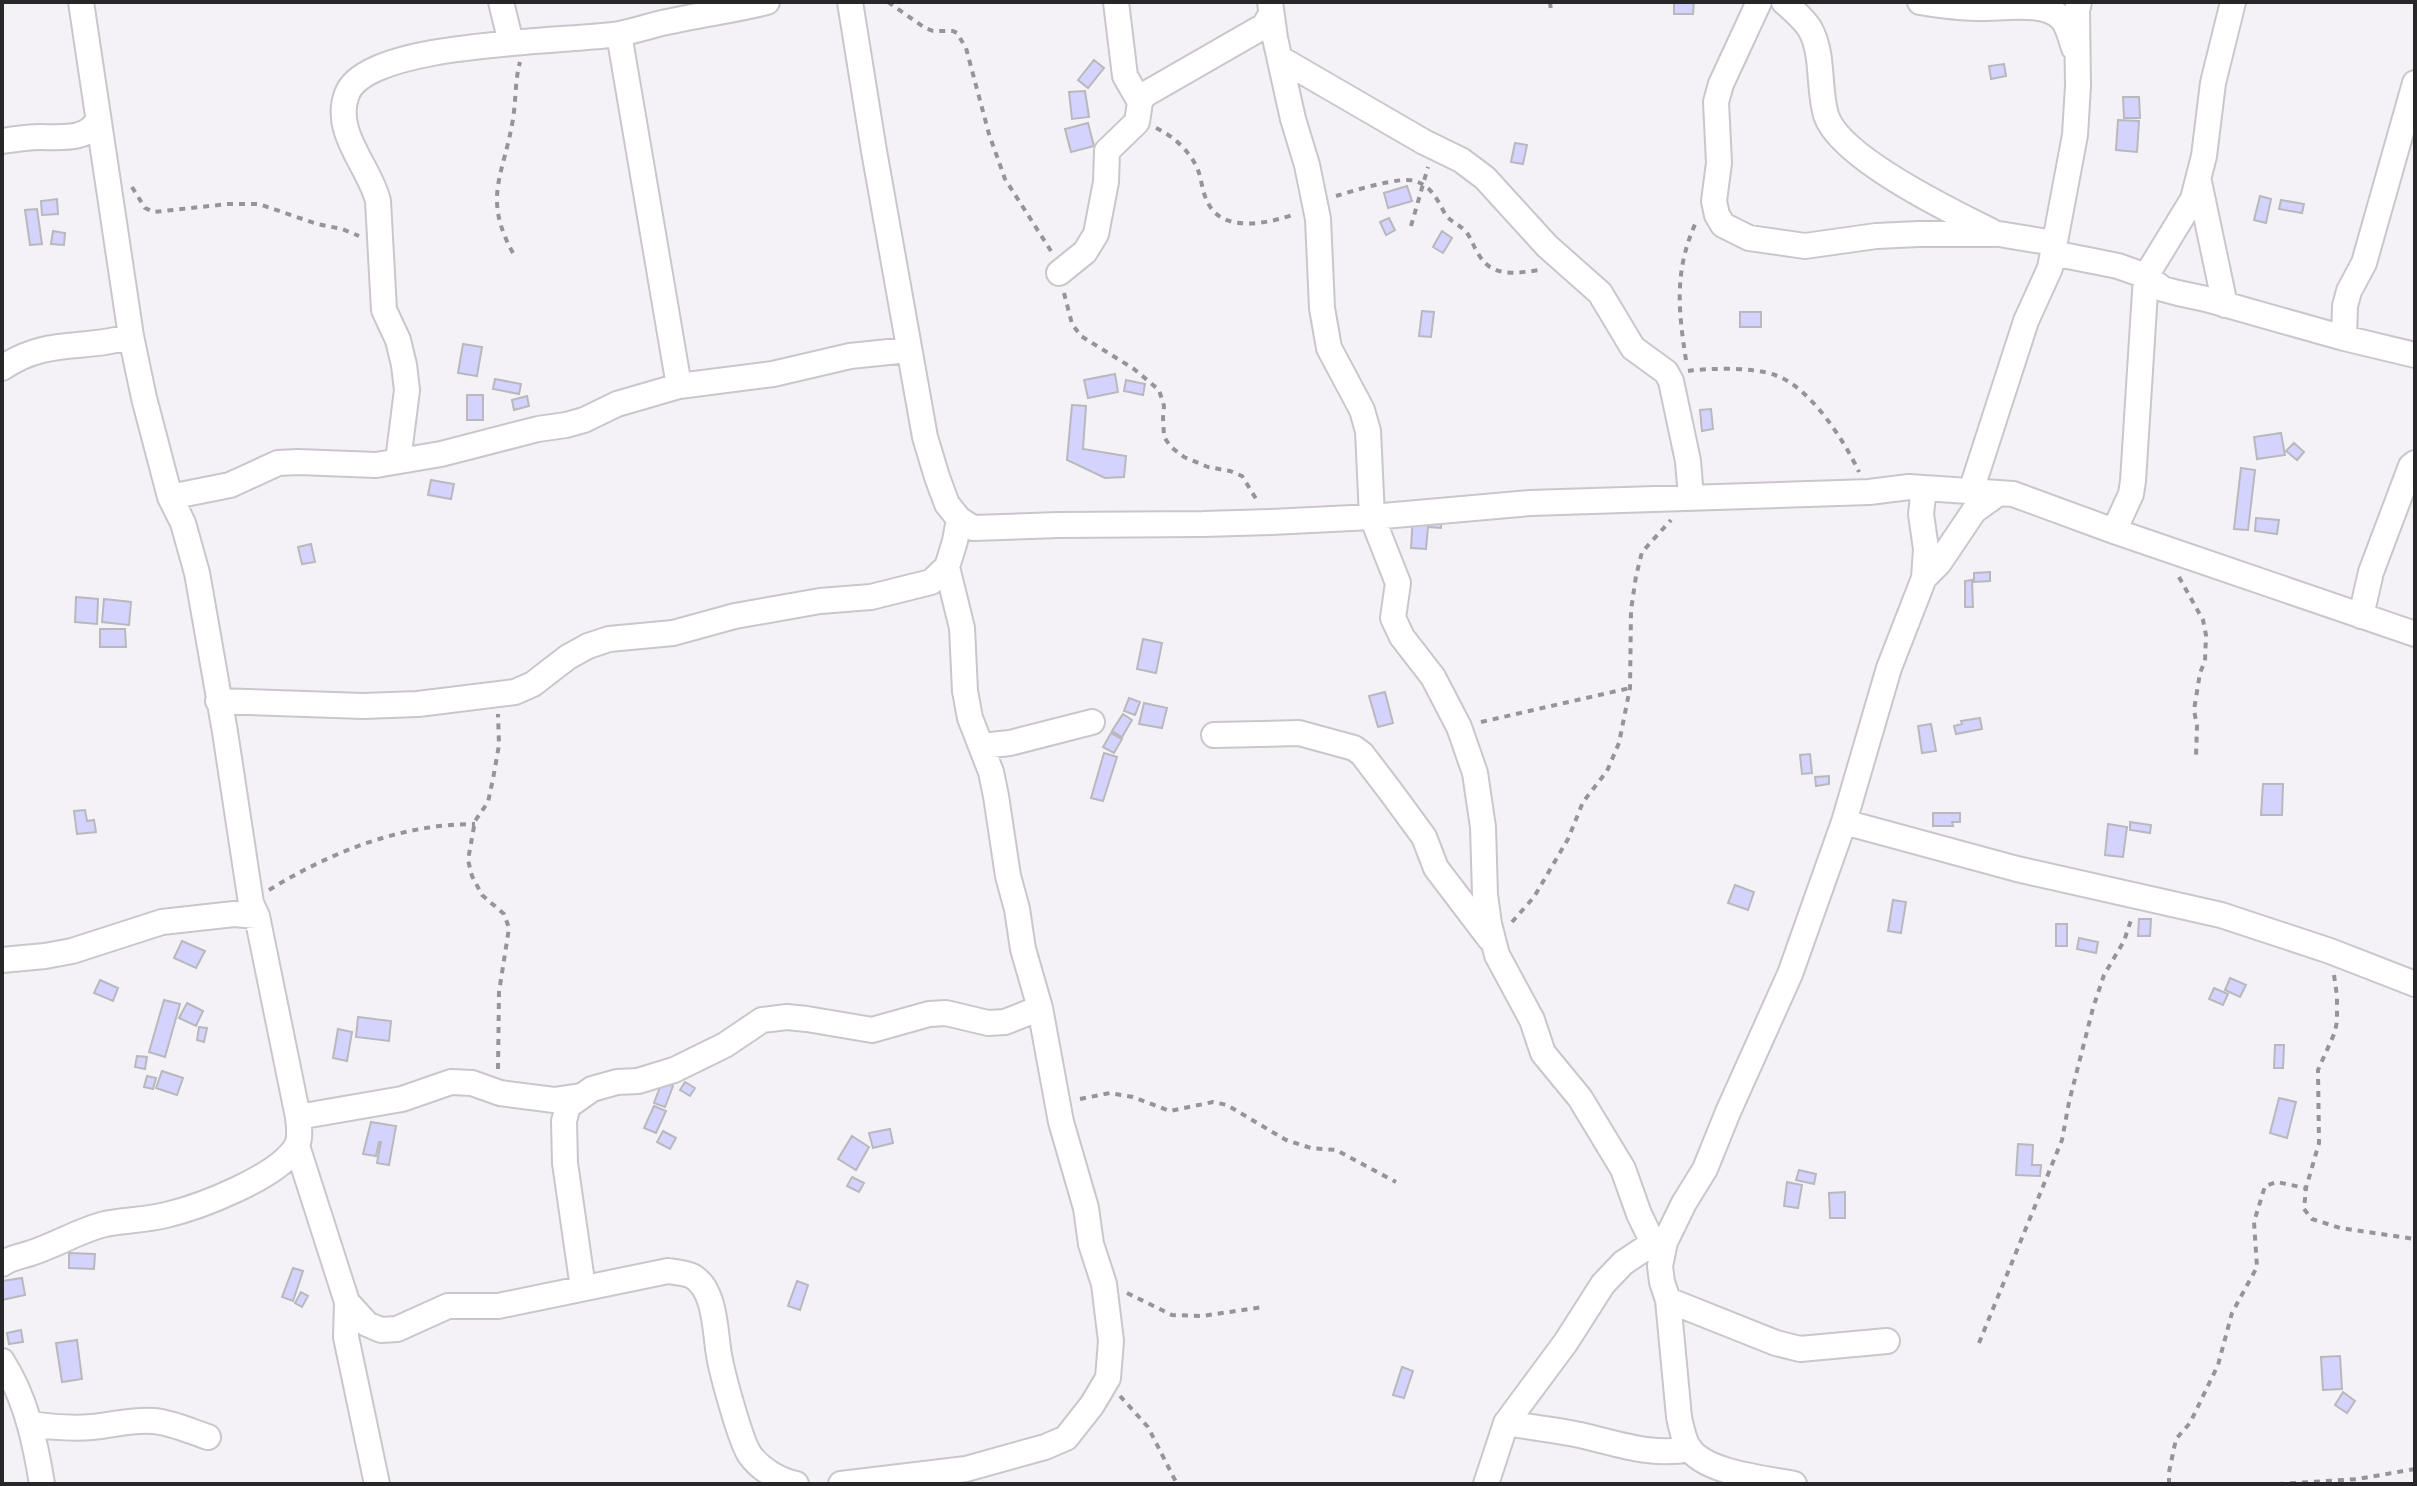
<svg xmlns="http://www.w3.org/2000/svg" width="2417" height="1486" font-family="Inter,sans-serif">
<rect width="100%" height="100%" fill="#f5f2f7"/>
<path fill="#d4d3fe" stroke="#b8b8bd" stroke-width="2" d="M1674 2H1694L1693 14H1674Z
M1094 60 1104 68 1088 88 1078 80Z
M2004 64 2006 76 1991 79 1989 66Z
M1085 91 1089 117 1072 119 1069 92Z
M2123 97H2139L2140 118H2124Z
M2118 120 2139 121 2137 152 2116 150Z
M1088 123 1094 146 1071 152 1065 129Z
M1515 143 1527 145 1523 164 1511 162Z
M1407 186 1412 201 1388 208 1384 193Z
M2260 196 2271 199 2266 223 2254 220Z
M57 199 58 214 42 215 41 201Z
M2281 200 2304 204 2302 213 2279 209Z
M37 209 42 244 30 245 25 210Z
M1389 218 1395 230 1386 235 1380 222Z
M53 231 65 233 64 245 51 244Z
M1442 231 1452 238 1443 253 1433 247Z
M1422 311 1434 312 1431 337 1419 336Z
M1740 312H1761V327H1740Z
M463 344 482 347 477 376 458 373Z
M1115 374 1118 392 1088 398 1084 380Z
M495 379 521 384 519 394 493 389Z
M1126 380 1145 384 1143 395 1124 391Z
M467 395H483V420H467Z
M527 396 529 406 514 410 512 400Z
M1072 405 1086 406 1083 449 1126 456 1124 477 1105 478 1067 460Z
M1711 409 1713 429 1702 431 1700 410Z
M2281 433 2285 455 2257 459 2254 437Z
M2294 443 2304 452 2297 460 2286 451Z
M2241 468 2255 470 2248 530 2234 529Z
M431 480 454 484 451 499 428 495Z
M1413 516 1442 518 1441 528 1428 527 1426 549 1411 548Z
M2256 518 2279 520 2277 534 2255 531Z
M311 544 315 562 302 564 298 547Z
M1990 572V581L1974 582V573Z
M1972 580 1973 607H1965V581Z
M76 597 98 599 97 624 75 622Z
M104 599 131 602 129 625 102 622Z
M100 629H125L126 647H100Z
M1143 639 1162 643 1156 673 1137 669Z
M1385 692 1393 723 1378 727 1369 696Z
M1129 698 1140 702 1135 715 1124 711Z
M1144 703 1167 708 1162 728 1139 724Z
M1123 714 1132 720 1122 737 1112 731Z
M1980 718 1982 729 1956 734 1954 726 1962 724 1961 721Z
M1931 724 1936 751 1922 753 1918 726Z
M1111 733 1122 739 1114 753 1103 747Z
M1104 753 1117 757 1103 801 1091 798Z
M1810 754 1812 773 1802 774 1800 755Z
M1829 776V784L1816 786 1815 777Z
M2263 784H2283L2282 815H2261Z
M85 810 87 821 94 820 96 832 77 834 74 811Z
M1933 813H1960V822H1952L1953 826H1933Z
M2130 822 2151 825 2150 833 2130 830Z
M2108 824 2127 827 2123 857 2105 855Z
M1735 885 1754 892 1748 910 1728 903Z
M1893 900 1906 902 1901 933 1888 931Z
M2139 919H2151L2150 936H2138Z
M2056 924H2067V946H2056Z
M2079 938 2098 942 2096 953 2077 949Z
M182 941 205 951 196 968 174 958Z
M2230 978 2246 985 2240 997 2225 990Z
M100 980 118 988 113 1001 94 993Z
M2214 988 2228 994 2223 1005 2209 999Z
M164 1000 180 1004 165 1057 149 1052Z
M187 1003 203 1011 196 1026 179 1018Z
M358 1017 391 1021 389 1041 356 1037Z
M199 1027 207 1028 204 1042 197 1040Z
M338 1029 352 1032 347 1061 333 1058Z
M2275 1045H2284L2283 1068H2274Z
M137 1056 147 1057 145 1069 135 1067Z
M162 1071 183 1078 177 1095 156 1088Z
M147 1076 156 1078 153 1089 144 1087Z
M662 1082 673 1086 665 1107 654 1103Z
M685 1082 695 1088 690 1096 680 1090Z
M2279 1098 2296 1102 2287 1138 2270 1133Z
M654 1106 666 1111 656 1133 644 1128Z
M371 1122 396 1126 389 1165 377 1163 381 1142H379L376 1156 363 1154Z
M890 1129 893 1143 873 1148 869 1133Z
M663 1131 676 1138 670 1149 657 1142Z
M852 1136 869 1147 856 1170 838 1159Z
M2018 1144 2033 1145 2032 1165H2041L2040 1176 2016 1175Z
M1799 1170 1816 1174 1814 1184 1796 1180Z
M852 1177 864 1183 859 1192 847 1186Z
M1787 1182 1802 1185 1798 1208 1784 1206Z
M1845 1192V1218H1830L1829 1193Z
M69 1253 95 1254 94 1269 69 1268Z
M293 1268 303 1271 293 1301 282 1297Z
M22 1278 25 1295 2 1300V1281Z
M797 1281 808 1285 800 1310 788 1306Z
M301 1292 308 1296 302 1307 295 1303Z
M21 1330 23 1342 9 1344 7 1333Z
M77 1340 82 1379 62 1382 56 1343Z
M2340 1356 2342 1389 2323 1390 2321 1357Z
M1402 1367 1413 1371 1404 1398 1393 1395Z
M2343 1392 2355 1401 2347 1413 2335 1405Z"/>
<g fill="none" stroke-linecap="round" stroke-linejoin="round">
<g stroke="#cac6cb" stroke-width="28">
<path id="street" d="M501 2 511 43
M850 2 874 151 925 437 937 477 947 504 959 519 973 528 1058 525 1203 524 1271 522 1372 517 1530 503 1869 492 1909 487 2013 494 2114 531 2415 634
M1116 2 1125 76 1140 102
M1270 2 1275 38 1293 119 1307 165 1318 219 1322 308 1329 348 1362 410 1368 431 1372 517 1398 583 1393 618 1402 637 1433 677 1459 727 1475 773 1483 827 1485 895 1489 924 1497 955 1532 1020 1543 1053 1580 1098 1623 1169 1639 1214 1653 1243 1662 1254
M1759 2 1721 84 1716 102 1719 163 1714 201 1717 215 1723 225 1749 238 1805 246 1876 236 1919 234H1999L2054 243
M1784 2C1793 10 1804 19 1810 29 1824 54 1818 88 1826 115 1839 157 1952 212 1991 231
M1920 2C1938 5 1957 8 1976 8 2000 9 2045 0 2062 19 2068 26 2071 39 2074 48
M619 34 679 386
M1281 59 1424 142 1461 160 1485 178 1547 246 1600 293 1633 348 1666 372 1671 381 1688 461 1691 497
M2 141C15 139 28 137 41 137 60 137 89 141 98 119
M2199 182 2225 305
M2053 253 2118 266 2146 276 2163 289 2178 293 2206 299 2344 338 2415 355
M1059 273 1085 252 1096 234 1106 182 1107 151 1137 122 1140 102 1144 95 1264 26 1271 14
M2344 338 2345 306 2349 291 2364 263 2415 83
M2 368C47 337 85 351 131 336
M398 461 407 390 404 365 398 340 384 310 378 201C370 167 332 132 347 94 366 41 568 42 619 34 636 31 654 24 672 21 703 14 736 10 767 2
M1971 491 2026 321 2050 268 2075 135 2078 86 2077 11 2079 2
M170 497 230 485 278 463 298 462 376 465 441 454 538 429 566 425 584 420 617 404 679 386 773 374 850 356 908 350
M2114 531 2131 494 2133 481 2146 276 2193 199 2204 156 2213 83 2233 2
M1924 578 1939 563 1974 511 1999 493
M2361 616 2371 572 2411 466 2415 463
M218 701 363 706 418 704 515 692 533 684 568 657 588 646 609 639 673 633 735 616 820 601 871 597 931 582 947 567 955 541 959 519
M1214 735 1299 733 1354 748 1362 754 1391 792 1424 837 1436 868 1490 939
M981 746 1010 743 1092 722
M1844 822 2017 869 2221 915 2330 951 2415 984
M2 960 45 956 72 951 162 922 234 914 257 916
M298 1117 402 1099 451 1082 472 1083 500 1093 554 1100 581 1096
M297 1146 347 1302 367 1324 381 1330 397 1329 448 1306H498L668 1271C675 1272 685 1273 692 1276 716 1289 715 1333 719 1355 722 1373 741 1443 750 1455 761 1470 779 1480 796 1484
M2 1264C11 1257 20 1257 31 1253 56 1245 80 1230 105 1224 125 1220 146 1220 166 1215 200 1207 278 1177 296 1147 301 1139 299 1127 298 1117L257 916 251 903 225 732 197 573 183 523 170 497 144 398 131 336 81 2
M583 1288 565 1163 564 1121 568 1106 592 1089 617 1082 638 1081 674 1070 725 1045 762 1020 787 1017 807 1019 872 1030 929 1014 946 1013 988 1023 1005 1022 1040 1008
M1668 1300 1776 1343 1800 1349 1887 1341
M347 1302 346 1337 377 1484
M2 1361C26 1398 35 1441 42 1484
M1506 1423C1530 1427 1555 1430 1580 1435 1616 1443 1652 1457 1690 1449
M30 1424C51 1427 71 1429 92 1427 113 1425 133 1419 154 1421 173 1423 190 1431 208 1437
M841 1484 966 1469 1045 1447 1066 1438 1092 1405 1108 1378 1111 1341 1104 1284 1091 1244 1086 1208 1061 1122 1040 1008 1023 949 1017 909 1008 876 996 796 991 772 970 718 965 691 962 628 947 567
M1486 1484 1506 1423 1566 1342 1603 1284 1623 1263 1653 1243
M1794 1484C1764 1478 1705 1473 1688 1447 1683 1437 1681 1427 1679 1417L1668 1300 1662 1282 1660 1266 1665 1242 1684 1203 1705 1169 1728 1112 1790 974 1844 822 1889 668 1924 578 1926 549 1921 514 1924 488"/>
</g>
<path stroke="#969498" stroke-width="4" stroke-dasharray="6 6" stroke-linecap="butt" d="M888 2 925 28 933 31H953L957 33 966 48 989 134 1005 179 1051 251
M1550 2 1551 11
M1156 128C1174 136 1193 154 1199 173 1202 183 1203 194 1208 203 1223 234 1270 223 1295 214
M132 187 145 208 154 212 228 204H259L317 224 342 229 359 236
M1336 196C1353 191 1400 176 1415 181 1431 186 1437 199 1444 212 1449 222 1460 224 1467 233 1472 240 1474 248 1479 255 1492 278 1517 273 1540 270
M1411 226 1428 167
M513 253C482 197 504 175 513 119 516 100 515 80 520 62
M1064 293 1072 324 1081 336 1134 369 1159 390 1164 406 1163 418 1164 437 1171 447 1184 457 1208 467 1230 471 1242 476 1258 502
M1686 360C1678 309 1674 269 1697 220
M1688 371C1711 368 1753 367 1775 375 1810 387 1844 440 1859 472
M2179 577 2203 620 2206 635 2205 661 2200 673 2194 710 2197 726 2196 757
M1481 722 1630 688
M269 890C331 852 401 824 475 824
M1512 922 1534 897 1568 839 1583 802 1607 771 1619 743 1630 688 1631 610 1636 576 1642 552 1671 520
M2334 975 2337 996V1021L2335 1032 2318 1070 2319 1143 2306 1188 2304 1209 2312 1219 2340 1228 2415 1239
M498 1069 499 992 509 928 504 914 482 895 472 876 468 860 475 821 488 802 493 779 499 745 498 714
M1080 1099 1110 1093 1133 1097 1170 1111 1213 1102 1227 1105 1286 1140 1311 1148 1336 1150 1396 1182
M1127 1293 1172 1315 1202 1316 1263 1307
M1979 1343 2062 1140 2069 1102 2093 1008 2104 975 2124 941 2132 917
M1120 1396 1148 1427 1177 1484
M2169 1484V1472L2176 1439 2190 1423 2218 1365 2232 1313 2257 1267 2254 1222 2265 1186 2277 1182 2305 1188
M2278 1484 2358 1479 2415 1469"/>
<use href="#street" stroke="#fff" stroke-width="24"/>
</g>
<rect width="2417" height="1486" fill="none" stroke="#272628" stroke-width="8"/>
</svg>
